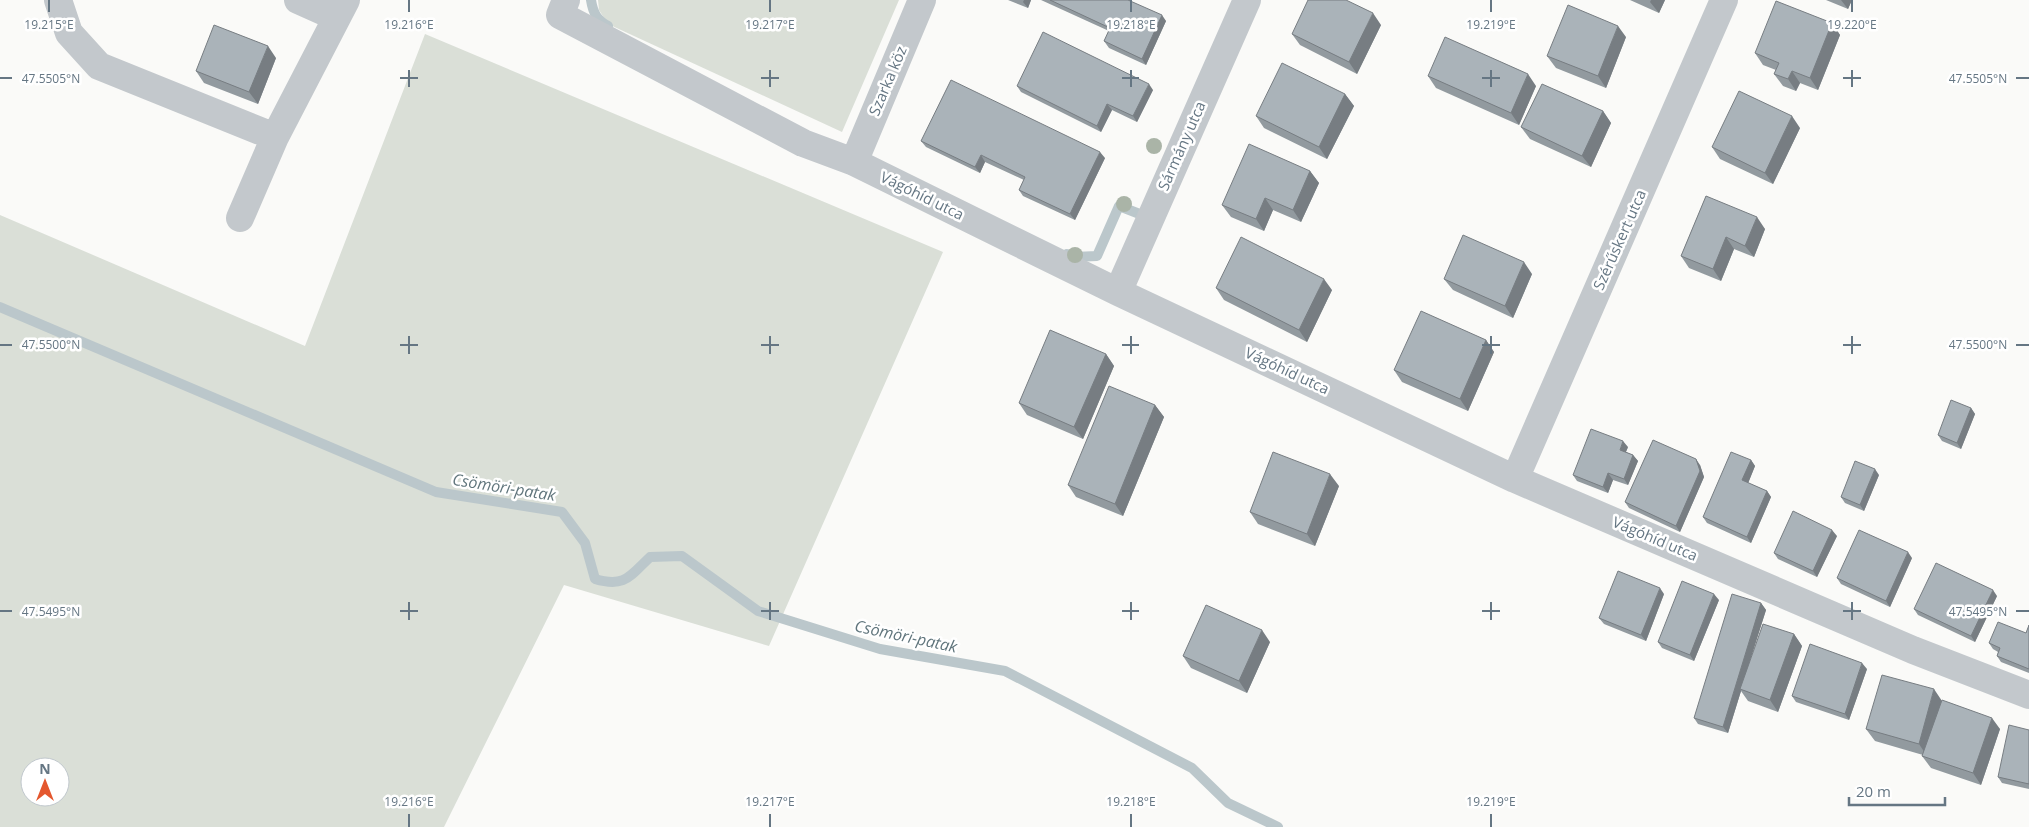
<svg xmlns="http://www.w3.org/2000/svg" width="2029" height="827" font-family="'Open Sans',sans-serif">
<rect width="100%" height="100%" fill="#fafaf8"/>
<path fill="#dadfd7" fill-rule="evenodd" d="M598 0H899L842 132 608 24 599 10Z
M425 34 943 252 769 646 564 585 444 827H0V215L305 346ZM30 767H60V797H30Z"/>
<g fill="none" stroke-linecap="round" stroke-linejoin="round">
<path stroke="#bbc7cb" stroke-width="10" d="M591 0C593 13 597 20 608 26
M1067 254 1074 257 1097 256 1119 206 1150 218
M0 307 436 492 562 512 585 543 595 579C625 588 630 576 650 557L682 556 758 611 880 649 1005 671 1192 768 1228 803 1278 827"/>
<path stroke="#c3c8cc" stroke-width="28" d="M58 0 69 33 99 66 275 137
M298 0 336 17
M566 0 560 15 803 143 854 162 1118 292 1515 479 1913 650 2029 695
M854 162 922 0
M240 218 275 137 346 0
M1118 292 1247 0
M1515 479 1724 0"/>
</g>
<g fill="#aab4a7">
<circle cx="1154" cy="146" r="8"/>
<circle cx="1124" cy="204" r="8"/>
<circle cx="1075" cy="255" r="8"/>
</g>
<path fill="#929a9f" d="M1008 0H1031L1028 8Z
M1041 0H1131L1130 1 1166 21 1146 65 1109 48 1104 41 1109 31Z
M1630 0H1665L1659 13Z
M1826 0H1852L1848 9Z
M1832 23 1840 35 1818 90 1800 83 1796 91 1783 86 1774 74 1776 70 1763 65 1755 53Z
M1381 25 1357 74 1300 45 1292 34Z
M1626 37 1606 88 1556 68 1547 56Z
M276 58 258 104 204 83 196 71Z
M1428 76 1536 86 1519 125 1436 88Z
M1017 86 1153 90 1137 122 1112 110 1101 132 1021 92Z
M1345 94 1354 106 1327 159 1264 128 1256 116Z
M1603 111 1611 123 1591 167 1530 139 1521 127Z
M1800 128 1773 184 1720 159 1712 147Z
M921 141 1105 158 1075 220 1023 196 1019 190 1024 180 985 162 980 173 926 147Z
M1310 171 1319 183 1301 222 1273 210 1264 231 1231 217 1222 205Z
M1706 196 1765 229 1754 257 1734 249 1721 281 1689 268 1681 256Z
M1532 274 1513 318 1453 290 1444 279Z
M1216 288 1332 290 1307 342 1224 300Z
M1486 340 1494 352 1468 411 1402 382 1394 370Z
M1106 354 1114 366 1083 439 1027 415 1019 403Z
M1155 405 1164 417 1123 516 1076 497 1068 485Z
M1971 408 1975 414 1961 449 1942 441 1938 435Z
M1628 447 1626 452 1633 455 1638 461 1628 485 1613 480 1608 493 1577 481 1573 475Z
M1751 460 1755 466 1748 483 1767 491 1771 497 1751 543 1707 523 1703 517Z
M1700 465 1704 477 1680 532 1629 508 1625 502Z
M1879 475 1864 511 1845 503 1841 497Z
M1339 486 1315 546 1258 524 1250 512Z
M1837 536 1817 577 1778 559 1774 553Z
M1912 558 1890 607 1841 584 1837 578Z
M1664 594 1646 641 1604 624 1599 618Z
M1997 596 1975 642 1918 615 1914 609Z
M1719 600 1694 661 1662 648 1658 642Z
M1761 603 1766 610 1749 662 1794 634 1802 646 1778 712 1748 701 1741 691 1728 733 1698 724 1694 718Z
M2029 625V673L2001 662 1997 656 1998 652 1993 649 1989 643 2026 633Z
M1270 642 1247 693 1191 668 1183 656Z
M1867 669 1849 720 1796 702 1792 696Z
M1942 701 2000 729 1981 785 1931 768 1922 756 1923 755 1875 741 1866 729Z
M2029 730V789L2002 783 1998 777Z"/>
<path fill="#777d82" d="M1024 0H1031L1028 8 1023 2Z
M1651 0H1665L1659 13 1650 2Z
M1841 0H1852L1848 9Z
M1373 13 1381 25 1357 74 1349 62Z
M1162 15 1166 21 1146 65 1142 59Z
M1832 23 1840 35 1818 90 1810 78Z
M1618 26 1626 37 1606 88 1598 76Z
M268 46 276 58 258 104 249 92Z
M1792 71 1800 83 1796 91 1788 79Z
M1528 74 1536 86 1519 125 1511 113Z
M1149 84 1153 90 1137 122 1133 116Z
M1345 94 1354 106 1327 159 1319 147Z
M1107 104 1112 110 1101 132 1097 126Z
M1603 111 1611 123 1591 167 1582 156Z
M1792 116 1800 128 1773 184 1765 173Z
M1100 152 1105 158 1075 220 1070 214Z
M981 155 985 162 980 173 975 167Z
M1310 171 1319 183 1301 222 1293 210Z
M1265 198 1273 210 1264 231 1256 219Z
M1757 217 1765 229 1754 257 1745 246Z
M1726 237 1734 249 1721 281 1713 269Z
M1524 262 1532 274 1513 318 1505 306Z
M1324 279 1332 290 1307 342 1299 330Z
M1486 340 1494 352 1468 411 1460 399Z
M1106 354 1114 366 1083 439 1074 427Z
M1155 405 1164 417 1123 516 1115 504Z
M1971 408 1975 414 1961 449 1957 443Z
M1623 441 1628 447 1624 456 1620 450Z
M1633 455 1638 461 1628 485 1624 479Z
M1696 459 1700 465 1704 477 1680 532 1676 526Z
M1751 460 1755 466 1747 486 1742 480Z
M1875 469 1879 475 1864 511 1860 505Z
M1608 473 1613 480 1608 493 1603 487Z
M1330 474 1339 486 1315 546 1307 534Z
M1767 491 1771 497 1751 543 1747 537Z
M1832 530 1837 536 1817 577 1813 571Z
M1908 552 1912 558 1890 607 1886 601Z
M1660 588 1664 594 1646 641 1641 635Z
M1993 590 1997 596 1975 642 1971 636Z
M1714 594 1719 600 1694 661 1690 655Z
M1761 603 1766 610 1741 690 1740 689 1741 691 1728 733 1723 727Z
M1262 630 1270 642 1247 693 1239 681Z
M1794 634 1802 646 1778 712 1770 700Z
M1862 663 1867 669 1849 720 1845 714Z
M1934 689 1942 701 1927 756 1919 744Z
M1992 718 2000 729 1981 785 1973 773Z"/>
<path fill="#aab3b9" stroke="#777d82" d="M1050 0H1128L1162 15 1142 59 1104 41 1110 28Z
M1308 0H1346L1373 13 1349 62 1292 34Z
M1776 1 1832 23 1810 78 1792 71 1788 79 1774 74 1779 63 1755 53Z
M1568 5 1618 26 1598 76 1547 56Z
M214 25 268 46 249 92 196 71Z
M1043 32 1149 84 1133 116 1107 104 1097 126 1017 86Z
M1445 37 1528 74 1511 113 1428 76Z
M1282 63 1345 94 1319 147 1256 116Z
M951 80 1100 152 1070 214 1019 190 1025 177 981 155 975 167 921 141Z
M1542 84 1603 111 1582 156 1521 127Z
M1739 91 1792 116 1765 173 1712 147Z
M1249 144 1310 171 1293 210 1265 198 1256 219 1222 205Z
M1706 196 1757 217 1745 246 1726 237 1713 269 1681 256Z
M1463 235 1524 262 1505 306 1444 279Z
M1241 237 1324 279 1299 330 1216 288Z
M1421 311 1486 340 1460 399 1394 370Z
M1050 330 1106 354 1074 427 1019 403Z
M1109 386 1155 405 1115 504 1068 485Z
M1951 400 1971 408 1957 443 1938 435Z
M1591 429 1623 441 1620 450 1633 455 1624 479 1608 473 1603 487 1573 475Z
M1653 440 1696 459 1700 471 1676 526 1625 502Z
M1273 452 1330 474 1307 534 1250 512Z
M1731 452 1751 460 1742 480 1767 491 1747 537 1703 517Z
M1855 461 1875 469 1860 505 1841 497Z
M1793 511 1832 530 1813 571 1774 553Z
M1859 530 1908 552 1886 601 1837 578Z
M1936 563 1993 590 1971 636 1914 609Z
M1618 571 1660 588 1641 635 1599 618Z
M1682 581 1714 594 1690 655 1658 642Z
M1732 594 1761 603 1723 727 1694 718Z
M1206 605 1262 630 1239 681 1183 656Z
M1998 622 2026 633 2029 625V669L1997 656 2000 648 1989 643Z
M1763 624 1794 634 1770 700 1740 689Z
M1810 644 1862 663 1845 714 1792 696Z
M1882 675 1934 689 1919 744 1866 729Z
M1942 700 1992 718 1973 773 1922 756Z
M2009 725 2029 730V784L1998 777Z"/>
<path fill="none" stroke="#657683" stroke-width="2" d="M49 0V12M409 0V12M770 0V12M1131 0V12M1491 0V12M1852 0V12M409 70V87M770 70V87M1131 70V87M1491 70V87M1852 70V87M0 78H12M400 78H418M761 78H779M1122 78H1139M1482 78H1500M1843 78H1861M2016 78H2029M409 336V354M770 336V354M1131 336V354M1491 336V354M1852 336V354M0 345H12M400 345H418M761 345H779M1122 345H1139M1482 345H1500M1843 345H1861M2016 345H2029M409 602V620M770 602V620M1131 602V620M1491 602V620M1852 602V620M0 611H12M400 611H418M761 611H779M1122 611H1139M1482 611H1500M1843 611H1861M2016 611H2029M409 814V827M770 814V827M1131 814V827M1491 814V827"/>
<g text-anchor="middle" stroke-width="5" stroke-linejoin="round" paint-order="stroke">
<g font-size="15" fill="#657683" stroke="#fff">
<text transform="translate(888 81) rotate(-67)" y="5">Szarka köz</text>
<text transform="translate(1182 146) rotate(-66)" y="5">Sármány utca</text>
<text transform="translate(922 196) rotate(26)" y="5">Vágóhíd utca</text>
<text transform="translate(1620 240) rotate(-66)" y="5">Szérűskert utca</text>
<text transform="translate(1287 371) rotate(25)" y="5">Vágóhíd utca</text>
<text transform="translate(1655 539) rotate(23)" y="5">Vágóhíd utca</text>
</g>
<g font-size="16" font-style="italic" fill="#60757c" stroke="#fff">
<text transform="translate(504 487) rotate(9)" y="6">Csömöri-patak</text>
<text transform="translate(906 636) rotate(12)" y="6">Csömöri-patak</text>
</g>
</g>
<g font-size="12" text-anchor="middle" fill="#657683" stroke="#fff" stroke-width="5" stroke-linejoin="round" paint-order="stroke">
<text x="49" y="29">19.215°E</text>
<text x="409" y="29">19.216°E</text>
<text x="770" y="29">19.217°E</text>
<text x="1131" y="29">19.218°E</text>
<text x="1491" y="29">19.219°E</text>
<text x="1852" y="29">19.220°E</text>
<text x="51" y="83">47.5505°N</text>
<text x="1978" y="83">47.5505°N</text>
<text x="51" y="349">47.5500°N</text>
<text x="1978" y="349">47.5500°N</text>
<text x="51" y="616">47.5495°N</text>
<text x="1978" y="616">47.5495°N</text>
<text x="409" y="806">19.216°E</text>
<text x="770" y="806">19.217°E</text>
<text x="1131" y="806">19.218°E</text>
<text x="1491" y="806">19.219°E</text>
</g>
<g transform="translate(45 782)"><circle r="24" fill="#ffffff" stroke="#c1c8cd"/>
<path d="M0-4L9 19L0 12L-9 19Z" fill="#e4572e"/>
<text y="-8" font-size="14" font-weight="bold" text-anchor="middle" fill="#657683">N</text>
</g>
<path d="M1849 797v8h96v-8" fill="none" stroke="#657683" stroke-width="2.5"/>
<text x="1856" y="797" font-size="15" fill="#657683" stroke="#ffffff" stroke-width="4" paint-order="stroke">20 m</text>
</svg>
